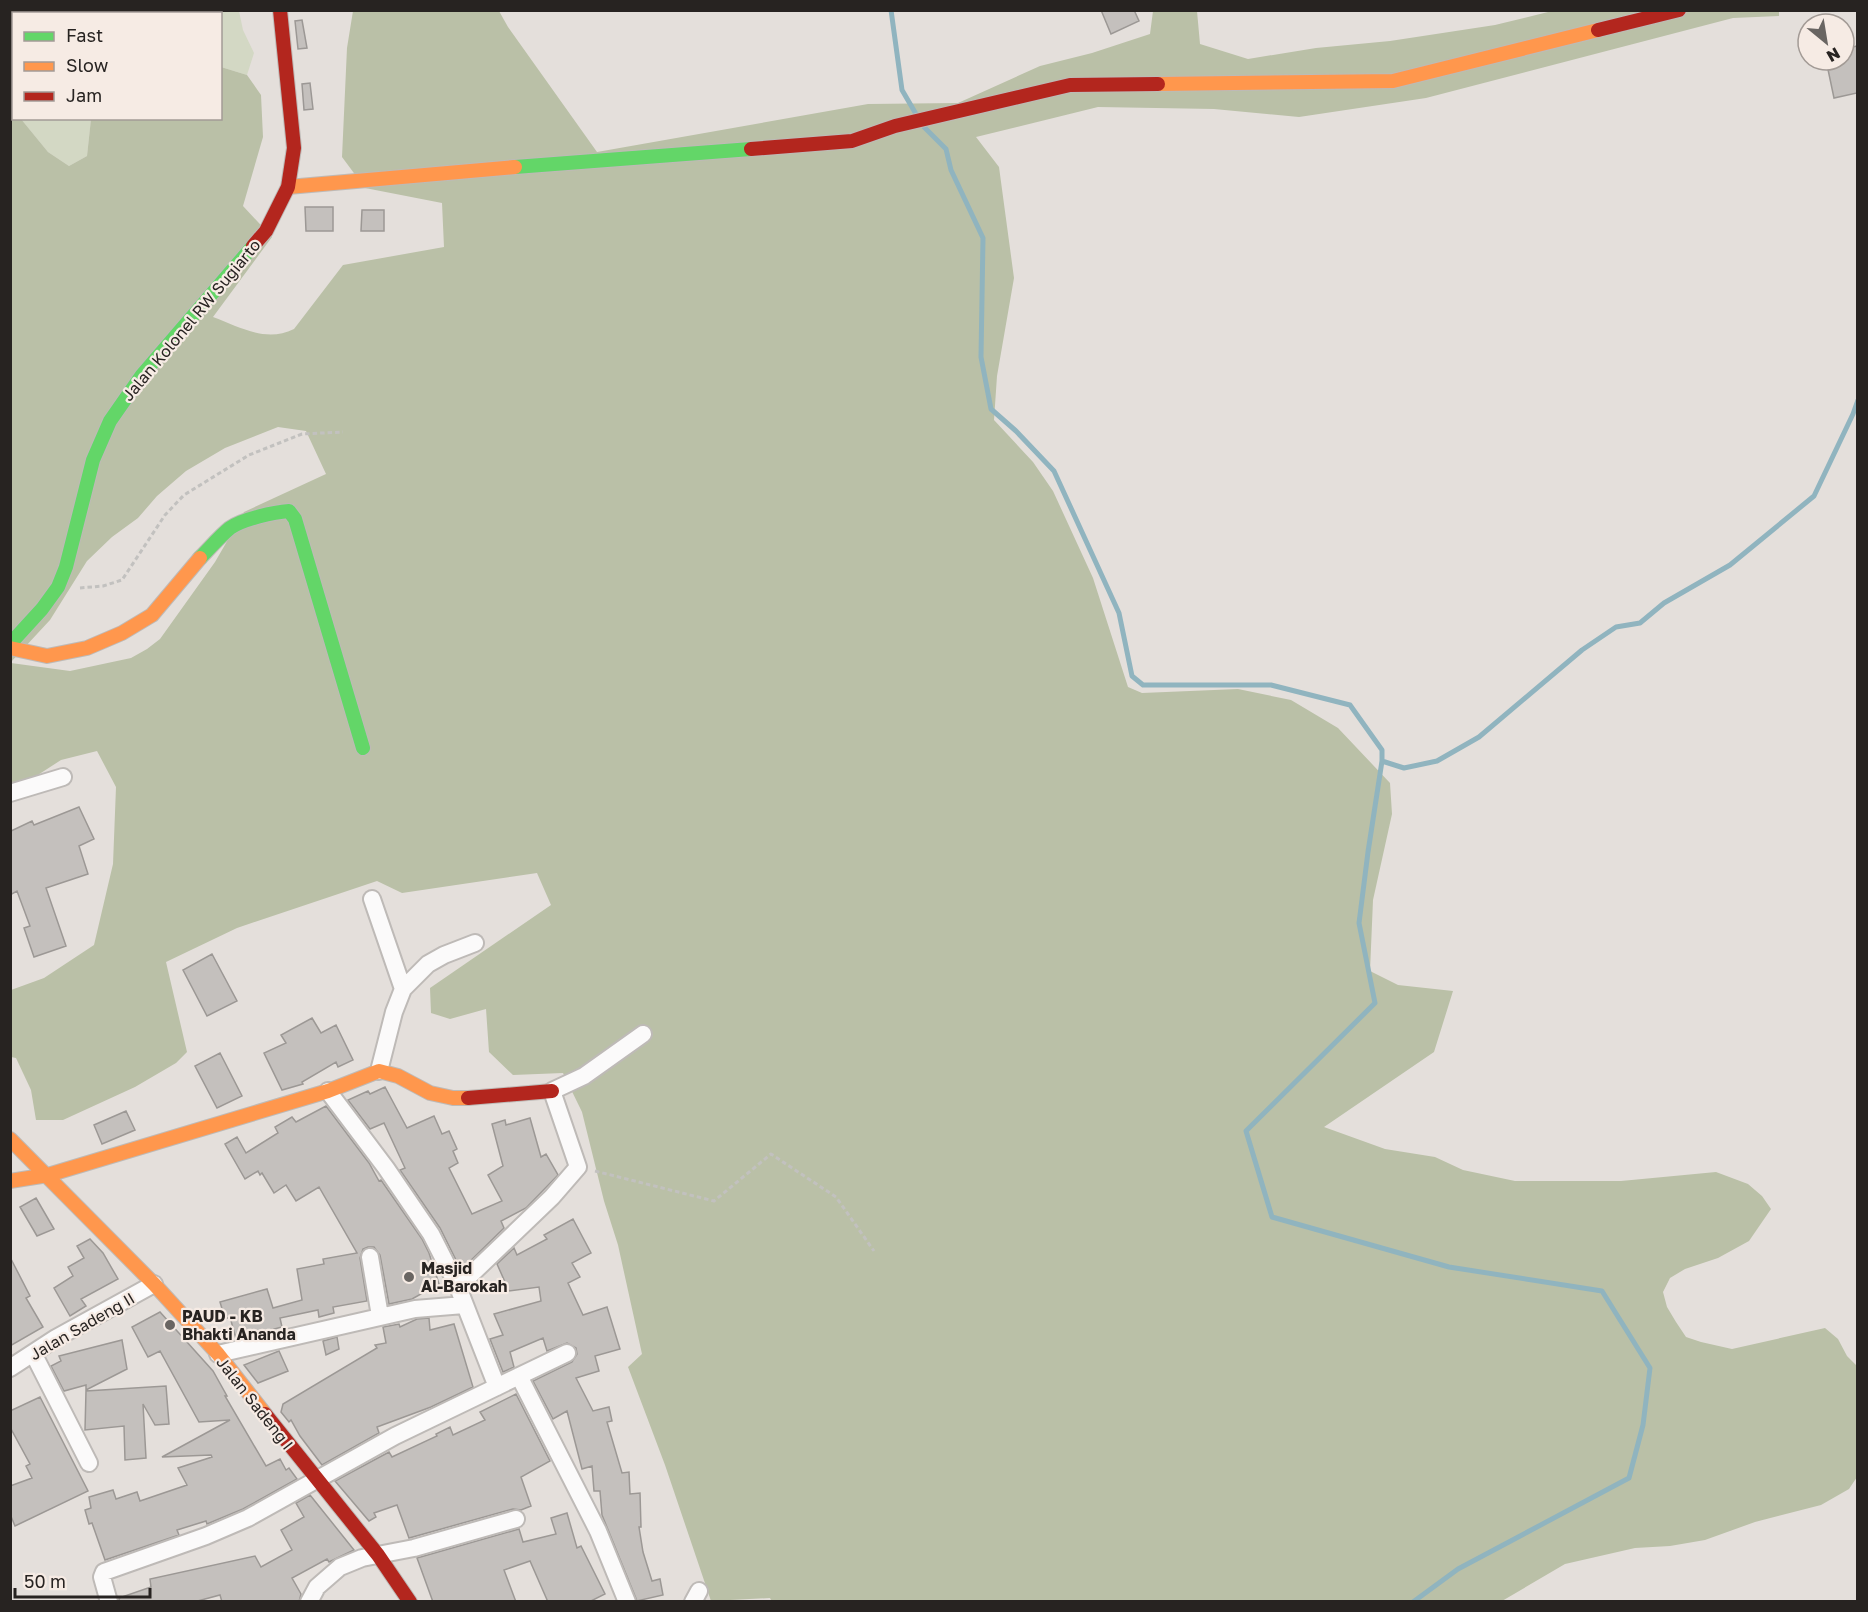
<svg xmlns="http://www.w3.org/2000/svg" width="1868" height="1612" font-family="'Golos Text',sans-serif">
<rect width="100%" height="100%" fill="#e4dfdb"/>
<path fill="#d3d8c4" d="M60 10 239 11 243 30 254 53 247 75 221 67 220 14H58Z
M21 119H91L87 156 69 166 48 152Z"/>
<path fill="#bac0a7" d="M11 11H60L58 13 14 14V118L21 119 48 152 69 166 87 156 91 119 220 118 221 67 247 75 261 95 263 137 243 206 272 237 213 317C240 327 266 343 294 329L343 265 444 247 442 203 365 188 342 157 347 48 353 11H499L508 27 597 152 868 104 958 103 1040 66 1092 53 1150 34 1153 11H1197L1200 44 1248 59 1316 48 1390 41 1495 25 1552 11H1779V16L1733 18 1426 98 1299 117 1214 109 1098 107 976 137 999 167 1014 278 997 376 994 420 1033 462 1053 491 1093 578 1128 687 1142 693 1238 689 1291 700 1338 728 1390 783 1392 814 1373 900 1370 971 1398 985 1453 991 1434 1052 1324 1127 1385 1149 1435 1157 1463 1170 1515 1181H1621L1716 1172 1748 1184 1762 1196 1771 1209 1749 1241 1718 1258 1685 1269 1670 1278 1663 1292 1667 1307 1676 1322 1686 1337 1701 1342 1732 1349 1825 1328 1838 1339 1847 1356 1857 1366V1477L1849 1489 1821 1505 1755 1522 1705 1540 1670 1546 1635 1548 1565 1564 1502 1601 772 1602 770 1598 711 1601 665 1465 628 1367 642 1354 618 1245 604 1201 582 1112 563 1073 513 1075 489 1052 486 1009 450 1019 431 1013 430 988 551 905 537 873 402 893 377 881 237 928 166 962 187 1052 176 1063 135 1087 63 1120H36L31 1090 16 1058 11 1057V990L44 978 94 945 113 864 116 787 97 751 61 760 27 782 11 800V663L70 671 131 658 147 649 160 639 215 562 244 512 326 474 306 431 278 427 225 448 186 471 157 496 138 518 112 537 87 561 50 620 11 662Z"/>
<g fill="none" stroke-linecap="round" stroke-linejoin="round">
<path stroke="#90b4bf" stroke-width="5" d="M891 10 902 90 916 114
M924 127 946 149 951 170 983 238 981 357 991 409 1016 431 1054 471 1119 613 1132 676 1143 685H1271L1350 705 1382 750V761L1368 852 1359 923 1375 1003 1246 1131 1272 1217 1449 1267 1602 1291 1650 1368 1643 1425 1629 1478 1458 1569 1413 1602
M1382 761 1404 768 1437 761 1479 737 1582 650 1616 627 1640 623 1664 603 1730 565 1814 496 1853 414 1858 400"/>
</g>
<path fill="#c4c0bd" stroke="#9c9895" stroke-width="1.5" d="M1101 10H1134L1139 21 1111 34Z
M302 20 307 48 298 49 295 21Z
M1857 46V93L1834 98 1826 60H1844V49Z
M310 83 313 109 304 110 302 84Z
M305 207H333V231H306Z
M362 210H384V231H361Z
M79 807 94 839 79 846 88 874 46 888 66 946 34 957 24 928 30 926 17 891 10 895 11 831 32 821 34 825Z
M212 954 237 1001 207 1016 183 970Z
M312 1018 321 1033 336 1025 353 1060 338 1067 336 1062 302 1082 303 1084 282 1090 264 1053 286 1043 281 1035Z
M220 1053 242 1096 217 1108 195 1066Z
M385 1087 407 1128 434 1116 442 1134 449 1131 457 1149 453 1151 458 1163 449 1168 472 1214 502 1201 488 1175 503 1166 492 1124 505 1120 506 1125 530 1118 541 1157 546 1154 558 1175 526 1208 501 1221 504 1228 461 1270 440 1228 400 1170 405 1168 384 1123 370 1129 348 1100 368 1091 370 1094Z
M326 1106 369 1163 379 1181 381 1180 422 1239 429 1253 439 1284 412 1299 389 1304 380 1255 374 1247H368L363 1249 360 1258 367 1301 333 1307 334 1313 319 1317 318 1310 280 1318 282 1327 236 1339 230 1317 225 1319 220 1302 267 1289 273 1308 302 1300 297 1269 324 1264 323 1259 357 1253 319 1187 296 1201 286 1185 274 1193 262 1173 260 1175 258 1171 245 1179 225 1144 237 1137 246 1153 278 1133 275 1127 292 1117 296 1122Z
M126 1111 135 1130 102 1144 94 1125Z
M36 1198 54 1229 37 1236 20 1207Z
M573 1219 591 1253 572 1263 580 1277 568 1283 583 1315 607 1307 620 1349 595 1356 599 1371 576 1378 593 1411 609 1407 612 1421 607 1422 622 1473 629 1472 630 1494 640 1493 641 1527H639L643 1552 652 1581 660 1579 663 1595 637 1601 602 1515 600 1491H594L592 1466 582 1469 567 1411 553 1419 533 1381 572 1362 577 1354 576 1348 567 1343 547 1351 543 1338 510 1352 514 1367 503 1372 490 1339 503 1335 494 1314 541 1301 539 1287 509 1291 497 1264 514 1248 517 1255 547 1239 544 1235Z
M90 1239 103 1253 118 1279 81 1299 86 1306 70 1316 54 1288 73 1276 68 1267 84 1258 77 1246Z
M10 1257 30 1296 26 1298 43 1327 10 1346Z
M160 1312 213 1371 227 1396H225L266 1466 280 1459 286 1470 289 1468 297 1479 243 1509 207 1524 206 1521 177 1530 179 1535 105 1560 92 1523 89 1524 85 1510 91 1508 89 1497 113 1490 116 1499 137 1492 140 1501 187 1485 178 1468 212 1457 211 1455 162 1457 230 1420 199 1422 160 1351 148 1357 132 1327Z
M429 1318 430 1330 454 1324 473 1387 431 1407 377 1427 379 1433 322 1465 300 1436 291 1420 289 1422 281 1412 283 1404 377 1348 375 1345 386 1343 383 1327 399 1324 400 1327 417 1319Z
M337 1337 339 1349 326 1355 323 1341Z
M122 1340 127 1369 86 1390V1385L64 1391 51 1366 61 1361 59 1356Z
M279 1351 288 1371 258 1383 244 1365Z
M166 1386 169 1424 155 1425 143 1404 146 1458 125 1460 124 1426 85 1430 86 1391Z
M516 1394 550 1461 521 1477 531 1506 521 1510 513 1509 409 1538 397 1505 374 1513 376 1517 369 1521 335 1481 389 1452 392 1457 437 1436 436 1434 450 1427 453 1435 485 1420 480 1412Z
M40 1397 88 1491 15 1526 10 1514V1486L32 1478 26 1466 30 1464 10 1427V1411Z
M310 1495 354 1550 329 1562 327 1559 292 1578 301 1594 299 1602H222L220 1595 194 1602H119V1598L151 1587 150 1579 255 1556 261 1567 292 1550 281 1530 304 1517 296 1503Z
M567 1513 577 1548 581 1546 605 1594 589 1602H548L530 1561 504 1570 516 1602H433L417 1558 519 1529 523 1542 556 1534 551 1518Z"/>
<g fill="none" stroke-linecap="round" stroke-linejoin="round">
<g stroke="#bebab7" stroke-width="20">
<path id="street" d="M10 793 63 777
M372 899 403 989 394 1012 379 1071
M403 989 428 964 444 955 475 943
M328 1091 386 1168 431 1234 458 1287 497 1387
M370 1257 380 1316
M458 1287 552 1197 578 1167 552 1091 584 1076 643 1034
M33 1353 89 1463
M218 1354 415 1309 464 1305
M10 1368 56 1338 154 1284
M519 1376 598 1531 627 1602
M109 1602 102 1577 104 1572 206 1536 248 1518 395 1436 567 1353
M309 1602 317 1587 340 1567 362 1558 414 1548 516 1519
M693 1602 699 1591"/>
</g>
<g stroke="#bebab7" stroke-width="16">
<path id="fast" d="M515 167 751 149
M200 558C210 548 219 537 230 528 243 519 274 512 289 511L295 519 363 748
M10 644 42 609 58 587 66 567 93 460 110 421 142 375 253 246"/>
</g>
<g stroke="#bebab7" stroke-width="16">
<path id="slow" d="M1158 84 1393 81 1598 30
M288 187 515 167
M10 648 47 656 87 648 122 633 152 615 200 558
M10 1139 154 1284 218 1354 265 1414
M10 1181 48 1175 328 1091 379 1071 398 1076 430 1093 453 1098H468"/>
</g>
<g stroke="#bebab7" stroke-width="16">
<path id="jam" d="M1598 30 1679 10
M751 149 852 141 895 126 1070 85 1158 84
M253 246 266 231 288 187 294 148 280 10
M468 1098 552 1091
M265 1414 378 1555 410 1602"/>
</g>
<path stroke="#c2c1bf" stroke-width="3" stroke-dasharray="4.5 3" stroke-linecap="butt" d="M80 588 103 586 122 580 165 515 184 495 249 455 302 434 343 432
M595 1171 714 1201 771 1154 836 1197 874 1251"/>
<use href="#street" stroke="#fbfafa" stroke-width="16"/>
<use href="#fast" stroke="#63d668" stroke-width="14"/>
<use href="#slow" stroke="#ff974d" stroke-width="14"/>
<use href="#jam" stroke="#b3261e" stroke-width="14"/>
</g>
<g fill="#696562" stroke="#f6ebe4" stroke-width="2">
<circle cx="409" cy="1277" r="6"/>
<circle cx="170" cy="1325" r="6"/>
</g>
<g text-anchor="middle" stroke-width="4.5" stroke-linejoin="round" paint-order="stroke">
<g font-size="16" fill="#272321" stroke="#f6ebe4">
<text transform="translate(191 320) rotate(-50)" y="6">Jalan Kolonel RW Sugiarto</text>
<text transform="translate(82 1326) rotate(-30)" y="6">Jalan Sadeng II</text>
<text transform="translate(255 1403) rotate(52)" y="6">Jalan Sadeng I</text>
</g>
<g font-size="16" font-weight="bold" fill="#272321" stroke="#f6ebe4" text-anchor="start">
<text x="421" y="1274">Masjid<tspan x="421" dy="18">Al-Barokah</tspan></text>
<text x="182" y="1322">PAUD - KB<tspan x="182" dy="18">Bhakti Ananda</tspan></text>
</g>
</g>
<rect width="1868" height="1612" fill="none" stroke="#272321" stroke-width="24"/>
<rect x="12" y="12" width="210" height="108" fill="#f6ebe4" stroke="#a39b96" stroke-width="1.5"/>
<rect x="24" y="32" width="30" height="9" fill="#63d668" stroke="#a39b96" stroke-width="1.5"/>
<text x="66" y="42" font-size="18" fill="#272321">Fast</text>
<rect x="24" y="62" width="30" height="9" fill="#ff974d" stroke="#a39b96" stroke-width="1.5"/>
<text x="66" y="72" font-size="18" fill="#272321">Slow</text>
<rect x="24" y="92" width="30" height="9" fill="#b3261e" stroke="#a39b96" stroke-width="1.5"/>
<text x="66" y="102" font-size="18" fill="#272321">Jam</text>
<g transform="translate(1826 42) rotate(150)"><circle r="28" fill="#f6ebe4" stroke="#a39b96" stroke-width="1.5"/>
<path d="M0-4.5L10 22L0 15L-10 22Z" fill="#696562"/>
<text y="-9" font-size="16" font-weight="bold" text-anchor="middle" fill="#272321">N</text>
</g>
<path d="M15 1588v9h135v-9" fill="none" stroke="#272321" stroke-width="3"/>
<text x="24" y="1588" font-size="18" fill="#272321" stroke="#f6ebe4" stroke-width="4.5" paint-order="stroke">50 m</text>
</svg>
